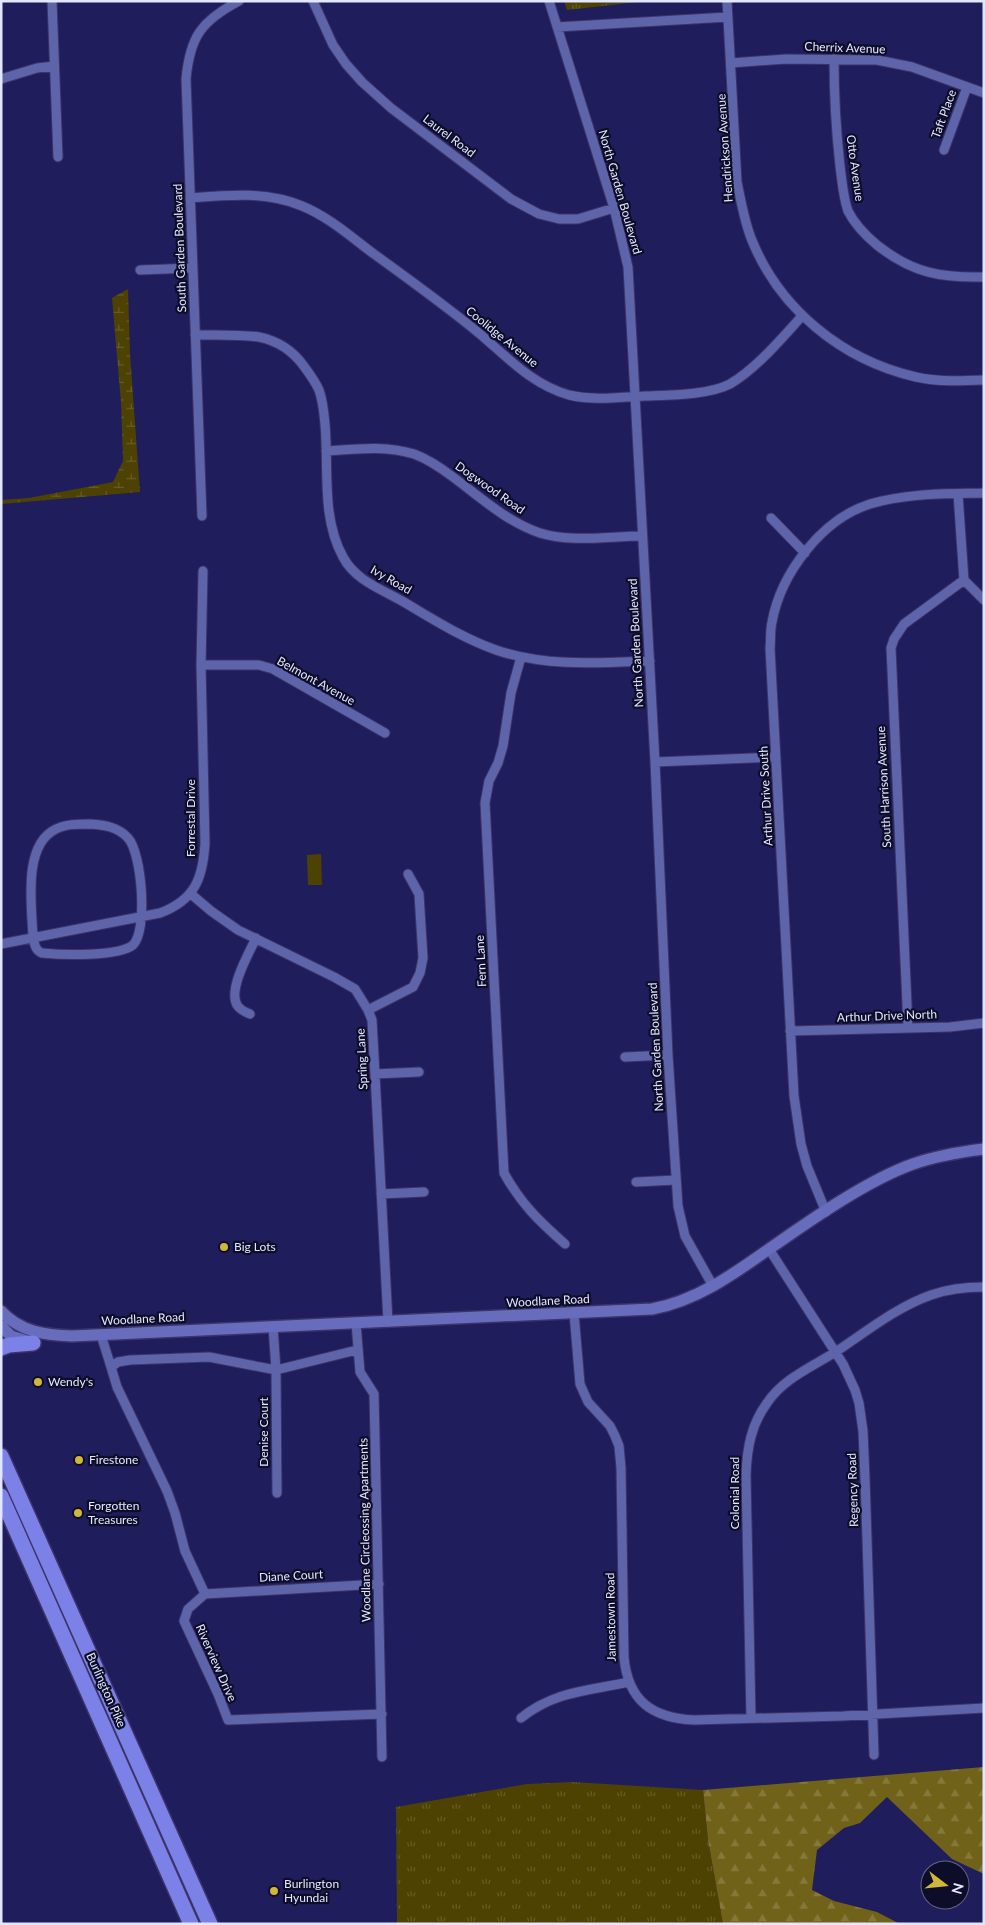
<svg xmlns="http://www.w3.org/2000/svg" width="985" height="1925" font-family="Lato,sans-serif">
<defs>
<pattern id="grass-tufts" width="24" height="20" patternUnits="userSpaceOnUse" patternTransform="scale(1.25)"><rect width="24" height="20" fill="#4d4201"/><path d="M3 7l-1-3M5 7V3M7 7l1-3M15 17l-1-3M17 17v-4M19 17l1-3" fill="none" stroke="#665d27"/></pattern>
<pattern id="forest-firs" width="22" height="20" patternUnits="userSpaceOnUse" patternTransform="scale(1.25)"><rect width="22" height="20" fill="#706218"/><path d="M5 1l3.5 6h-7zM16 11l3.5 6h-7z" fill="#84783b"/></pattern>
<pattern id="wetland-marsh" width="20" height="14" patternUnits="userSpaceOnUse" patternTransform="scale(1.25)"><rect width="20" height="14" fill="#4d4201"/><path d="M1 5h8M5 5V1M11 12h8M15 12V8" fill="none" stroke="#665d27"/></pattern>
</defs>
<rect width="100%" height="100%" fill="#201d5c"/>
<path fill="url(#grass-tufts)" d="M564 1H647L567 10Z
M573 1782 703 1790 708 1840 723 1924H397L396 1807 527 1784Z"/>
<path fill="url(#forest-firs)" d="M984 1767V1874L952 1859 887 1797 860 1823 844 1828 817 1850 812 1890 834 1901 877 1912 900 1924H723L708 1840 703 1790Z"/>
<path fill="url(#wetland-marsh)" d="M128 289 130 354 140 492 1 504V500L29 498 113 482 123 461 121 402 112 298Z"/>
<path fill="#4d4201" d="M321 854 322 885H308L307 855Z"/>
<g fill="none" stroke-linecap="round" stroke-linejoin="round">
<g stroke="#3c3369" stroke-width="11">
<path id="street" d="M52 1 58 157
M313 1 333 45 346 64 362 82 391 108 511 199 539 214 559 219H578L614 208
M549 1 614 208 628 267 655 762 668 1055 678 1206 685 1236 713 1286
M727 1 737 182C741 201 744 220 751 238 779 309 842 360 916 377 938 382 961 381 984 380
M557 27 728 17
M834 59C834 95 836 130 840 166 842 180 843 197 848 211 855 225 865 235 877 245 912 273 941 278 984 277
M731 63 786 59 877 60 912 67 984 93
M1 79 37 68 54 66
M944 150 967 87
M190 198C228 195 266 191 302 206 329 217 351 237 374 254 410 280 446 306 480 334 508 358 533 385 569 395 594 401 620 397 645 396 669 395 709 395 730 384 756 369 782 338 802 316
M140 270 193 268
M195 335C216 335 238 334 259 337 278 341 292 350 303 365 309 373 315 381 319 390 323 401 324 413 325 424 329 468 321 517 343 557 355 580 381 589 402 601 433 619 462 638 496 650 546 667 598 663 650 661
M326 451C355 449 386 445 414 454 428 459 441 468 453 477 480 497 507 522 540 533 571 543 610 536 642 536
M958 494 964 580
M202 516 186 79C190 37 201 21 239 1
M771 518 805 553
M964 580 984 600
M521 657 511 693 503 746 498 763 489 781 485 803 504 1173C521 1204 539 1221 565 1244
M201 665H259L273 669 385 733
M655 762 776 757
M90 824C105 825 118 827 128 838 142 853 148 931 133 945 118 957 62 955 42 953 35 950 35 945 33 938 32 907 22 845 56 829 66 824 78 824 90 824Z
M191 894 211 911 238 930 334 977 355 989 368 1010 372 1020 375 1074 388 1322
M1 944 160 913C195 900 203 878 205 843L201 665 203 571
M368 1010 413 987 420 973 423 958 419 894 408 874
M250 1014C245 1012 240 1010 237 1005 228 989 249 953 256 938
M908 1027 891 648 894 639 904 624 964 580
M790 1031 950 1027 984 1023
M625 1057 668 1055
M375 1074 419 1072
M636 1182 676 1180
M381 1194 424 1192
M826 1212 807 1166 801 1144 794 1096 770 648C771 639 770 630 772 622 781 573 822 519 870 504 907 493 946 494 984 493
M769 1249 843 1364 855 1390 859 1403 863 1431 865 1478 874 1755
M574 1313 580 1384 588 1402 610 1426 615 1436 619 1446 621 1468 624 1657C628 1701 652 1718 694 1720L843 1716 984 1708
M356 1323 360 1372 374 1394 382 1757
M273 1327 276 1370 277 1493
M101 1335 111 1367
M205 1594 185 1551 175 1513 167 1491 117 1387 111 1367 118 1362 130 1360 209 1357 276 1370 357 1350
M205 1594 188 1609 184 1621 218 1694 228 1720 382 1714
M205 1594 379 1584
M521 1718C555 1691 588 1691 629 1682
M751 1718 746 1475C747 1448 751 1425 767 1403 784 1378 812 1367 837 1351 867 1331 897 1307 931 1295 948 1289 966 1287 984 1287"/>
</g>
<g stroke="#3c3369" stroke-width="14">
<path id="secondary" d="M1 1311C20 1332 45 1335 72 1336L652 1309C697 1301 735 1273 772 1247 812 1219 868 1180 913 1164 936 1156 959 1152 984 1149
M1 1326 11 1336 27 1341"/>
</g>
<g stroke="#3c3369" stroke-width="18">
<path id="highway" d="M1 1348 9 1345 33 1343
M1 1456 210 1924
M1 1496 191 1924"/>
</g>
<use href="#street" stroke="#5e64aa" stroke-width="9"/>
<use href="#secondary" stroke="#676dbc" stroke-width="11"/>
<use href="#highway" stroke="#7b81e7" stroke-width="15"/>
</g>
<g fill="#cfb837" stroke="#0d0d29" stroke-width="2">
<circle cx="224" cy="1247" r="5"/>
<circle cx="38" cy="1382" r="5"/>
<circle cx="79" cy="1460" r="5"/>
<circle cx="78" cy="1513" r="5"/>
<circle cx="274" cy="1891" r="5"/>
</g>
<g text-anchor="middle" stroke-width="4.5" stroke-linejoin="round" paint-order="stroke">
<g font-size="12" fill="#e3e7ff" stroke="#0d0d29">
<text transform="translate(845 48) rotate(2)" y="4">Cherrix Avenue</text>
<text transform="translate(944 114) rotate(-70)" y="4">Taft Place</text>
<text transform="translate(449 136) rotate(37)" y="4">Laurel Road</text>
<text transform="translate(725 148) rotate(-94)" y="4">Hendrickson Avenue</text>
<text transform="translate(855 168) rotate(82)" y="4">Otto Avenue</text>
<text transform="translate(620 192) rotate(74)" y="4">North Garden Boulevard</text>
<text transform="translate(180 248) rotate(-92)" y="4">South Garden Boulevard</text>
<text transform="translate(502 337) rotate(39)" y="4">Coolidge Avenue</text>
<text transform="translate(490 488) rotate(35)" y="4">Dogwood Road</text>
<text transform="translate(391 580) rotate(30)" y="4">Ivy Road</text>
<text transform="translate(636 643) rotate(-93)" y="4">North Garden Boulevard</text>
<text transform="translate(316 681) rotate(29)" y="4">Belmont Avenue</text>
<text transform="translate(884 787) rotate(-93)" y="4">South Harrison Avenue</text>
<text transform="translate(766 796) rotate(-93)" y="4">Arthur Drive South</text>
<text transform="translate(191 818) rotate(-90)" y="4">Forrestal Drive</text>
<text transform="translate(481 961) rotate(-93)" y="4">Fern Lane</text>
<text transform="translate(887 1016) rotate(-2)" y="4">Arthur Drive North</text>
<text transform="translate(656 1047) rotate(-93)" y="4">North Garden Boulevard</text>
<text transform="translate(362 1059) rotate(-93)" y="4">Spring Lane</text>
<text transform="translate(548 1301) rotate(-3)" y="4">Woodlane Road</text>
<text transform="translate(143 1319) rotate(-3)" y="4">Woodlane Road</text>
<text transform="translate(264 1432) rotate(-90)" y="4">Denise Court</text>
<text transform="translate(853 1490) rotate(-92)" y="4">Regency Road</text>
<text transform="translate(735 1493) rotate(-90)" y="4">Colonial Road</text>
<text transform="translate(365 1530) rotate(-91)" y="4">Woodlane Circleossing Apartments</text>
<text transform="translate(291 1576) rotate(-3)" y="4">Diane Court</text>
<text transform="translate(611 1617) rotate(-91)" y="4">Jamestown Road</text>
<text transform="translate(216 1663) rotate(66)" y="4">Riverview Drive</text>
<text transform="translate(106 1690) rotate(66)" y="4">Burlington Pike</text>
</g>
<g font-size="12" fill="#e3e7ff" stroke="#0d0d29" text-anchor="start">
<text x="234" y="1251">Big Lots</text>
<text x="48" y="1386">Wendy's</text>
<text x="89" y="1464">Firestone</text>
<text x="88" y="1510">Forgotten<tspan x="88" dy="14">Treasures</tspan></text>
<text x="284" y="1888">Burlington<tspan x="284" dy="14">Hyundai</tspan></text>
</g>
</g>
<rect width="985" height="1925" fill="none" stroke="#e3e7ff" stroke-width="5"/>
<g transform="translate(945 1885) rotate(106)"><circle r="24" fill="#0d0d29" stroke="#63647f"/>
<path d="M0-4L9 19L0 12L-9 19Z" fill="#cfb837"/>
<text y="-8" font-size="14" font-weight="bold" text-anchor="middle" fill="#e3e7ff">N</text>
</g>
</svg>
